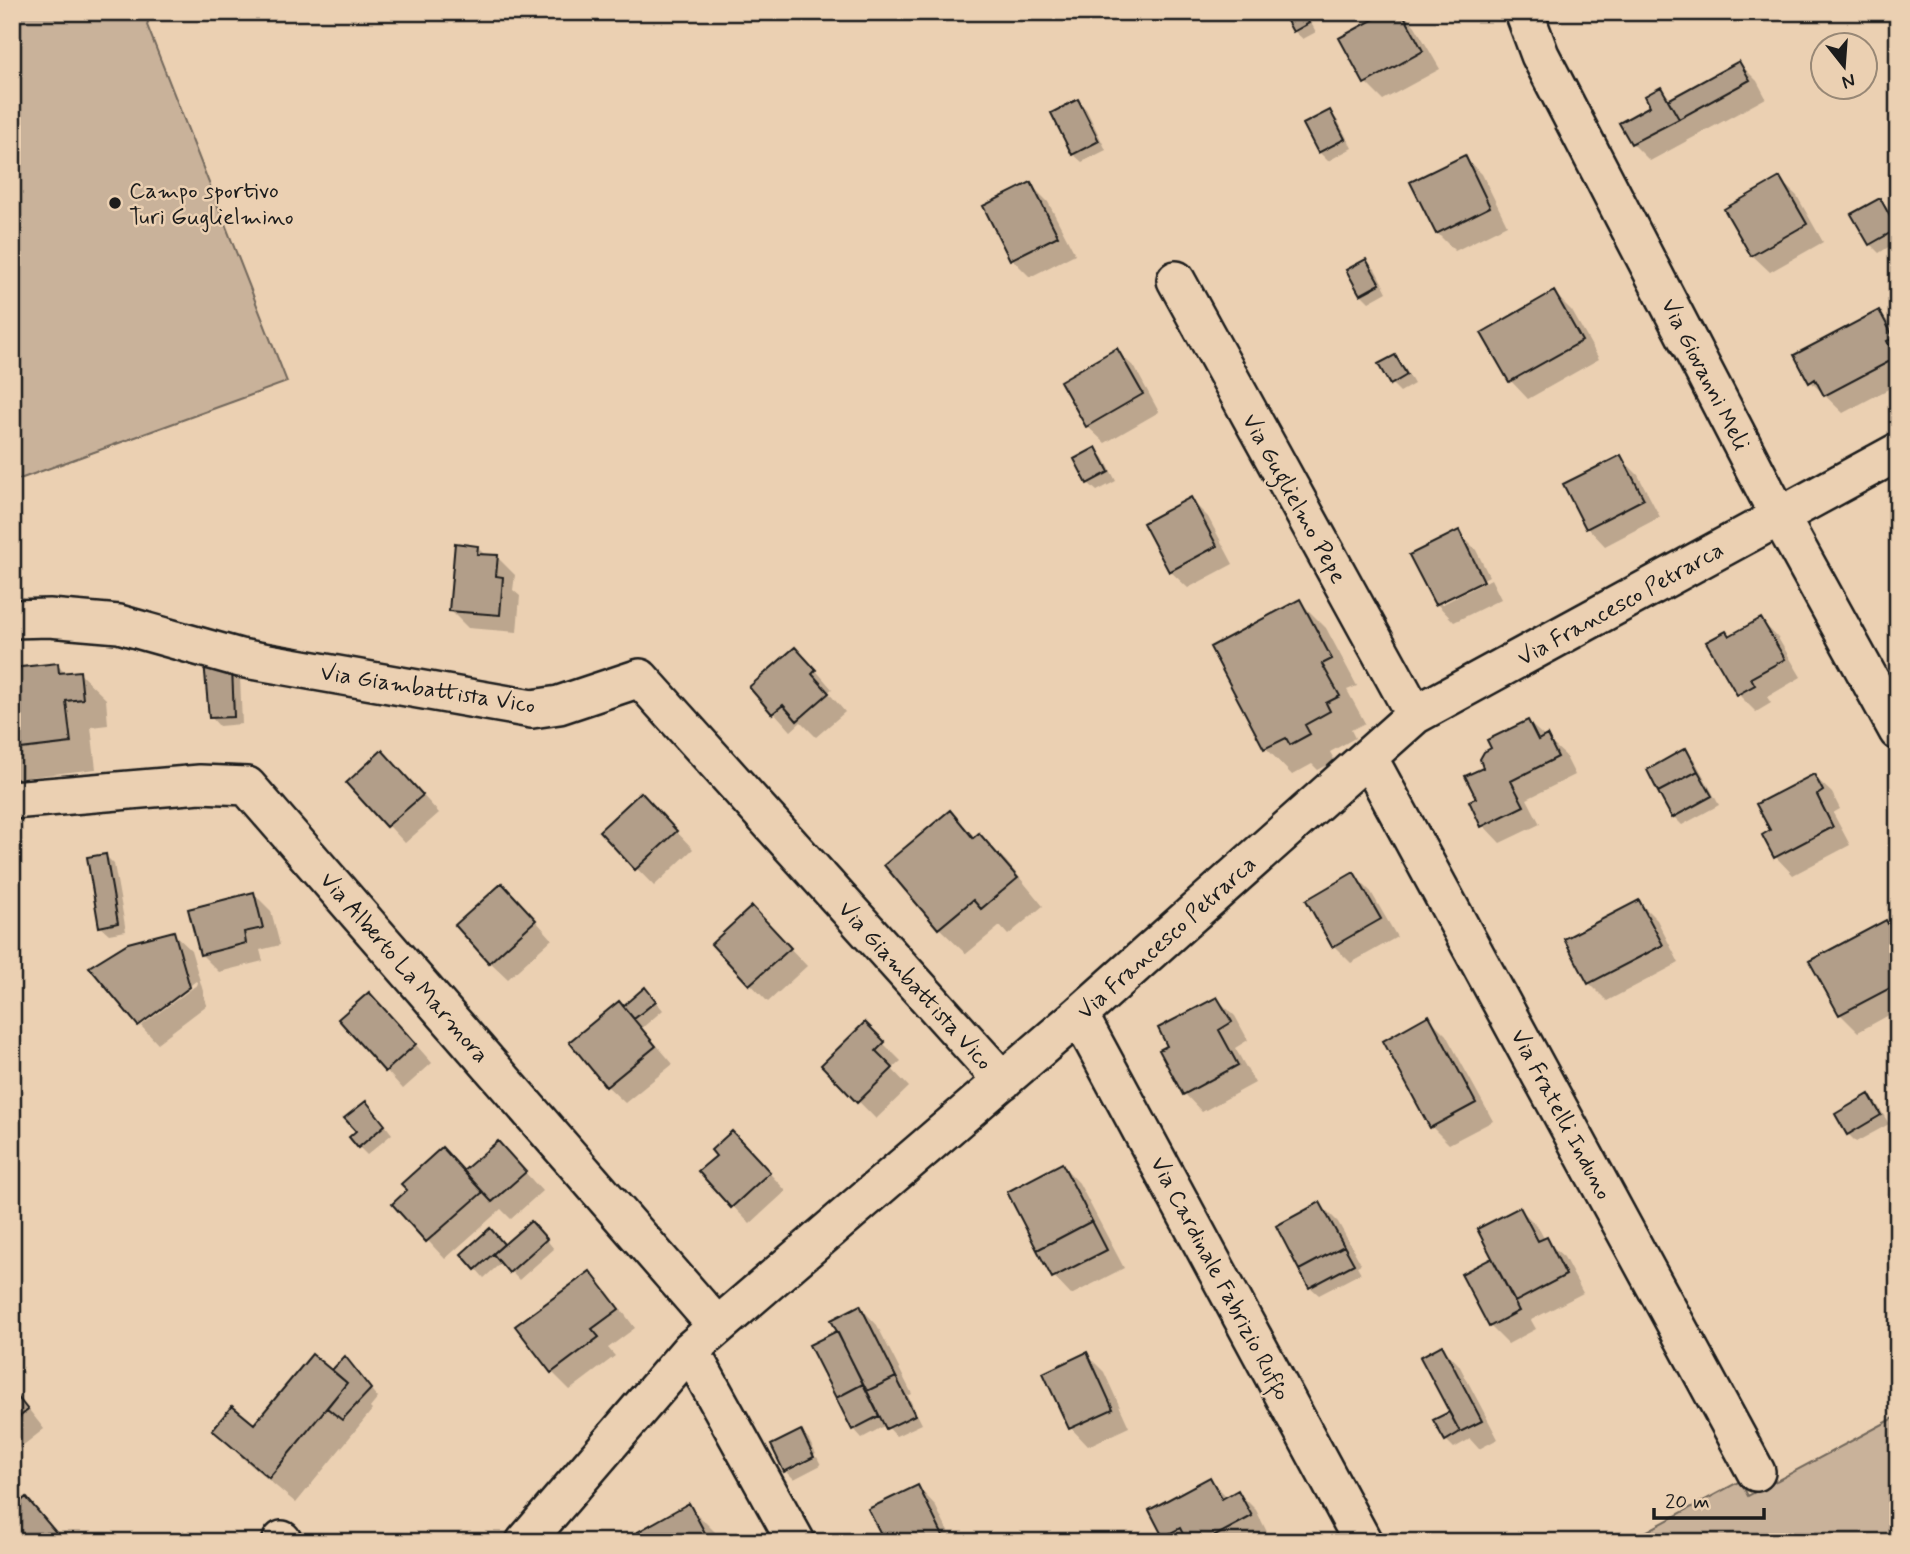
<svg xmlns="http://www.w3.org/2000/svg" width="1910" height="1554" font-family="Mynerve,sans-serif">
<rect width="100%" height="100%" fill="#ebd0b2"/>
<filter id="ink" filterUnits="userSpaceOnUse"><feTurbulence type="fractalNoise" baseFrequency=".0143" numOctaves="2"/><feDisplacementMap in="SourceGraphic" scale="14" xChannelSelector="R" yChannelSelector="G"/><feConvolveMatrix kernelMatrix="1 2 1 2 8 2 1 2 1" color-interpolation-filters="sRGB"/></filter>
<g filter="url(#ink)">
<path fill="#c9b29a" stroke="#72675b" stroke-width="2" d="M12 12H151L147 25 287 382 17 480 12 471Z
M1898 1416V1542H1627L1740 1481 1748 1496Z"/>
<path fill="#0003" d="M1284 12H1305L1316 32 1303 39 1294 31Z
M1402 12 1415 26 1440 69 1383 100 1366 83Z
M1739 63 1757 81 1766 98 1650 161 1632 143 1661 89 1672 100Z
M1077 101 1086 109 1106 150 1082 162 1073 154Z
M1330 112 1338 121 1352 148 1328 161 1319 152Z
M1464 157 1482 174 1507 225 1455 251 1437 233Z
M1779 179 1797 196 1823 242 1770 272 1752 255Z
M1030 184 1048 202 1075 254 1030 277 1012 259 985 207Z
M1880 200 1888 209 1898 226V241L1879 253 1870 244Z
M1366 261 1375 269 1387 292 1369 302 1361 294Z
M1554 293 1572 311 1599 359 1528 399 1511 381Z
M1879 312 1898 332V384L1843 413 1811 382Z
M1117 351 1135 368 1159 412 1105 443 1087 426Z
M1395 357 1403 365 1414 384 1400 392 1392 384Z
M1096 450 1104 458 1116 481 1097 491 1088 483Z
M1620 457 1638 475 1660 517 1605 546 1588 528Z
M1191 500 1208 517 1233 564 1188 588 1170 571Z
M1458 532 1476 550 1489 576 1441 601V605L1491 579 1501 599 1454 622 1437 604 1411 556Z
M477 547 486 556 497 557 515 575 513 590 520 596 517 632 468 628 450 610Z
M1299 601 1326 628 1357 686 1347 690 1365 723 1351 730 1355 738 1330 752 1335 761 1318 770 1312 764 1292 775 1266 748 1212 648Z
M1761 620 1778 638 1801 677 1767 697 1771 703 1756 712 1738 694 1726 633 1731 638Z
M57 665 66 674 79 673 106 699 108 725 91 727 96 769 12 779V670Z
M813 667 832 689 828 692 845 712 816 737 801 722 791 731 751 687Z
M231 669 240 677 242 724 219 726 211 717Z
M1528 722 1565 755 1575 775 1527 799 1540 824 1500 843 1483 825 1478 799 1485 769Z
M1686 751 1694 759 1719 805 1682 825 1674 817Z
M400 770 439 813 405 843 349 783Z
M1814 776 1832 793 1840 809 1833 813 1850 845 1793 875 1776 857 1764 835 1772 831Z
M658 812 693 849 654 886 601 832Z
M950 812 976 838 979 835 1006 861 1043 906 1008 935 1000 926 966 954 939 928Z
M105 855 114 864 126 931 109 934 100 926Z
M1354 875 1371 892 1397 937 1351 963 1334 946Z
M254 894 271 911 280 945 260 950 263 961 219 972 201 954Z
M1639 902 1657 920 1679 963 1607 1001 1589 983Z
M520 903 552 939 508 979 490 962Z
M1885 922 1898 934V1010L1858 1032 1840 1014 1812 962Z
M769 926 807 966 768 1002 713 945Z
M173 933 191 950 207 1005 157 1043 141 1026 198 984 196 981 139 1024Z
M653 998 663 1010 642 1028 673 1064 625 1103 607 1086 623 1007Z
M1217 999 1235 1016 1248 1040 1235 1048 1255 1083 1202 1112 1185 1094 1170 1047Z
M387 1012 432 1063 403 1089 340 1019Z
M1429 1018 1446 1035 1493 1121 1449 1144 1432 1127Z
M865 1025 901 1061 892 1069 909 1087 876 1119 823 1065Z
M1869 1096 1877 1104 1889 1124 1856 1142 1848 1134Z
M374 1111 392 1134 367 1155 359 1147Z
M749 1151 786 1191 750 1224 700 1172 719 1156Z
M515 1161 542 1191 511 1219 501 1209 445 1259 394 1204 410 1190 464 1173Z
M1062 1165 1079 1183 1124 1268 1071 1295 1054 1277 1009 1193Z
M1320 1204 1338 1222 1361 1264 1357 1266 1361 1273 1319 1295 1310 1287Z
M1520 1209 1538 1227 1545 1240 1564 1257 1583 1293 1531 1320 1536 1329 1508 1344 1490 1326 1463 1274 1495 1258Z
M540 1232 554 1249 519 1280 502 1262 484 1278 463 1254 498 1239 505 1246Z
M589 1273 607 1291 635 1328 608 1348 615 1356 570 1390 552 1372Z
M860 1307 877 1325 912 1394 908 1396 922 1424 896 1436 886 1425 862 1438 854 1429 811 1345 839 1332Z
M1442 1347 1459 1365 1498 1439 1479 1449 1470 1439 1454 1448 1446 1440 1449 1414 1454 1419Z
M1086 1354 1104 1372 1129 1427 1088 1446 1071 1428Z
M345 1358 378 1398 370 1408 372 1410 296 1503 240 1456 214 1430 254 1426 338 1378Z
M12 1388 44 1429 12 1454Z
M800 1432 809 1440 816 1454 787 1469V1471L773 1446Z
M817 1457 821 1465 794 1479 787 1472Z
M1210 1479 1228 1498 1238 1492 1256 1510 1268 1534 1254 1542H1170L1164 1536Z
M918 1487 935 1505 953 1542H887Z
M689 1506 715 1532 720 1542H624Z
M43 1517 65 1542H12Z
M136 1536 142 1542H129Z"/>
<path fill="#b29e89" stroke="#1c1c1c" stroke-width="2" d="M1282 12H1303L1309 23 1293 32Z
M1387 12H1402L1423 51 1364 84 1339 38Z
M1739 61 1750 80 1679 119 1668 100Z
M1661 87 1679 119 1631 144 1619 123 1650 106 1645 96Z
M1078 99 1099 141 1072 155 1051 113Z
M1330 110 1345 139 1318 153 1303 124Z
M1465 155 1490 207 1436 234 1410 182Z
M1780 177 1807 224 1751 256 1724 209Z
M1031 182 1058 236 1010 260 983 206Z
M1880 198 1897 229 1869 245 1851 214Z
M1366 259 1380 284 1360 295 1346 270Z
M1554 291 1582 341 1509 382 1481 333Z
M1879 310 1894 338 1887 341 1896 358 1824 396 1815 379 1809 383 1794 355Z
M1117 348 1143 394 1086 427 1060 381Z
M1395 355 1407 375 1390 385 1378 364Z
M1096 447 1109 472 1087 484 1074 459Z
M1621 455 1644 499 1586 529 1563 484Z
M1191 497 1217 546 1169 572 1143 523Z
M1459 530 1484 581 1435 605 1409 555Z
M455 543 478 546 477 554 498 555 496 576 503 577 500 615 449 611Z
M1300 599 1332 659 1322 664 1340 696 1326 703 1330 711 1305 725 1310 734 1290 745 1286 738 1264 749 1210 647Z
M1761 618 1785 659 1751 678 1755 685 1737 695 1706 642 1726 631 1729 636Z
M795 647 816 670 812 674 829 693 797 721 783 705 772 714 749 687Z
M204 661 232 667 234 717 209 718Z
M58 663 59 673 80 671 83 699 66 701 71 743 12 750V668Z
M1528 720 1538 740 1547 735 1558 757 1511 781 1524 806 1481 827 1469 801 1476 798 1465 776 1483 768 1480 759 1484 752 1491 748 1487 740Z
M1686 748 1698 771 1658 792 1647 770Z
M382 750 423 795 386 827 346 783Z
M1698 771 1712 796 1672 818 1658 792Z
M1814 774 1823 791 1817 795 1833 827 1774 858 1762 835 1770 830 1756 804Z
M641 792 677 831 635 870 599 831Z
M950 810 973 838 979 833 1018 878 981 909 973 900 938 929 884 865Z
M106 854 118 923 99 927 87 857Z
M1354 872 1381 919 1332 947 1306 900Z
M502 883 536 920 489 963 455 925Z
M254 892 263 928 244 932 246 943 200 955 188 909Z
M1639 900 1663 945 1588 984 1564 939Z
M752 906 791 948 749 985 711 944Z
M1886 920 1898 942V984L1839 1015 1809 961Z
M174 931 190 987 138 1026 89 967 128 943Z
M645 987 656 1001 634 1019 623 1006Z
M369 992 416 1044 385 1072 338 1019Z
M1217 997 1232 1022 1219 1030 1238 1065 1183 1095 1159 1050 1167 1046 1158 1028Z
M619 1001 656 1046 606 1087 569 1042Z
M1429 1015 1476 1103 1430 1128 1383 1041Z
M865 1022 885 1042 876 1051 893 1068 857 1103 821 1065Z
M1869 1094 1881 1115 1847 1135 1835 1114Z
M366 1101 385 1125 358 1148 349 1137 356 1131 344 1118Z
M732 1131 770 1172 731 1208 698 1171 716 1156 711 1150Z
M498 1141 526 1172 492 1202 463 1171Z
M442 1147 483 1192 426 1242 392 1204 407 1190 401 1184Z
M1062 1163 1092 1221 1037 1250 1007 1192Z
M1320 1202 1344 1246 1299 1270 1276 1226Z
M1520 1207 1538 1241 1547 1237 1566 1275 1515 1302 1477 1229Z
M531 1221 547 1239 509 1273 493 1254Z
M1092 1221 1107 1250 1052 1278 1037 1250Z
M490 1228 504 1244 475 1270 461 1254Z
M1344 1246 1354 1264 1309 1288 1299 1270Z
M1492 1258 1519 1311 1489 1327 1461 1274Z
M590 1271 619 1309 592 1329 599 1337 551 1373 515 1326Z
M860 1305 896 1377 867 1391 831 1320Z
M837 1331 863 1384 836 1398 809 1345Z
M1442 1345 1482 1421 1460 1432 1420 1357Z
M1087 1352 1113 1409 1069 1429 1043 1373Z
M312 1354 347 1383 269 1478 212 1430 232 1406 254 1424Z
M345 1356 371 1389 342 1420 327 1408 347 1383 332 1370Z
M896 1377 915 1415 886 1429 867 1391Z
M863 1384 879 1416 852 1430 836 1398Z
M12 1390 28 1410 12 1423Z
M1449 1412 1460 1432 1445 1441 1433 1420Z
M801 1430 814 1457 784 1472 771 1445Z
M1210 1477 1222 1499 1238 1490 1252 1516 1204 1542H1187L1180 1528 1163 1537 1149 1510Z
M918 1485 946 1542H885L868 1509Z
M26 1497 59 1536 52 1542H12V1509Z
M689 1503 710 1542H620Z"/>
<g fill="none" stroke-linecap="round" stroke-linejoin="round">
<g stroke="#1c1c1c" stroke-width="42">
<path id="minor" d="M1524 12 1540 55 1768 495 1898 731
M1176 280 1415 715
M12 619 49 618 119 624 240 658 532 709 559 705 640 678 1003 1081
M1368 757 1756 1472
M12 800 200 784 247 786 717 1326
M1079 1015 1363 1542
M690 1350 796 1542
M282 1540 283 1542
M525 1542 690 1350 1079 1015 1415 715 1898 452"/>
</g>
<use href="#minor" stroke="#ebd0b2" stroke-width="37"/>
</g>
</g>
<circle fill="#1c1c1c" stroke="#ebd0b2" stroke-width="2.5" cx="115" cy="203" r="7"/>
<g text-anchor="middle" stroke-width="5" stroke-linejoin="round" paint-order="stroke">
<g font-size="23" fill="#1c1c1c" stroke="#ebd0b2" text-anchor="start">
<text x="129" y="198">Campo sportivo<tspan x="129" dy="26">Turi Guglielmino</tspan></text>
</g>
<g font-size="23" fill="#1c1c1c" stroke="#ebd0b2">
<text transform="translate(1706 374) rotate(63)" y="8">Via Giovanni Meli</text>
<text transform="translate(1295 498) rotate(61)" y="8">Via Guglielmo Pepe</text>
<text transform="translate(1620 603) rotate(-29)" y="8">Via Francesco Petrarca</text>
<text transform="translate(428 688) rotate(9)" y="8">Via Giambattista Vico</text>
<text transform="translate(1166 937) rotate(-42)" y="8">Via Francesco Petrarca</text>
<text transform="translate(405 967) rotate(49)" y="8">Via Alberto La Marmora</text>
<text transform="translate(916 985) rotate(48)" y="8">Via Giambattista Vico</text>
<text transform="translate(1562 1114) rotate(62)" y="8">Via Fratelli Induno</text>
<text transform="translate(1221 1278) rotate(62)" y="8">Via Cardinale Fabrizio Ruffo</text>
</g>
</g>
<rect width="1910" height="1554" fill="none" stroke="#ebd0b2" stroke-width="42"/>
<rect x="21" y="21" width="1868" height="1512" fill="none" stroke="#1c1c1c" stroke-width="2.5" filter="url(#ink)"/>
<g transform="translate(1844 66) rotate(163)"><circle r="33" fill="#ebd0b2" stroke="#988876" stroke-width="2"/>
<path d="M0-5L12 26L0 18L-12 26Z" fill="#1c1c1c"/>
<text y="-10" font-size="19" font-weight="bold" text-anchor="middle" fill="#1c1c1c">N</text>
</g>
<path d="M1654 1508v10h110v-10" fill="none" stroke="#1c1c1c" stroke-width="3.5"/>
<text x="1665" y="1508" font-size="21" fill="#1c1c1c" stroke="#ebd0b2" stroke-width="5" paint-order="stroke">20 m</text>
</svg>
